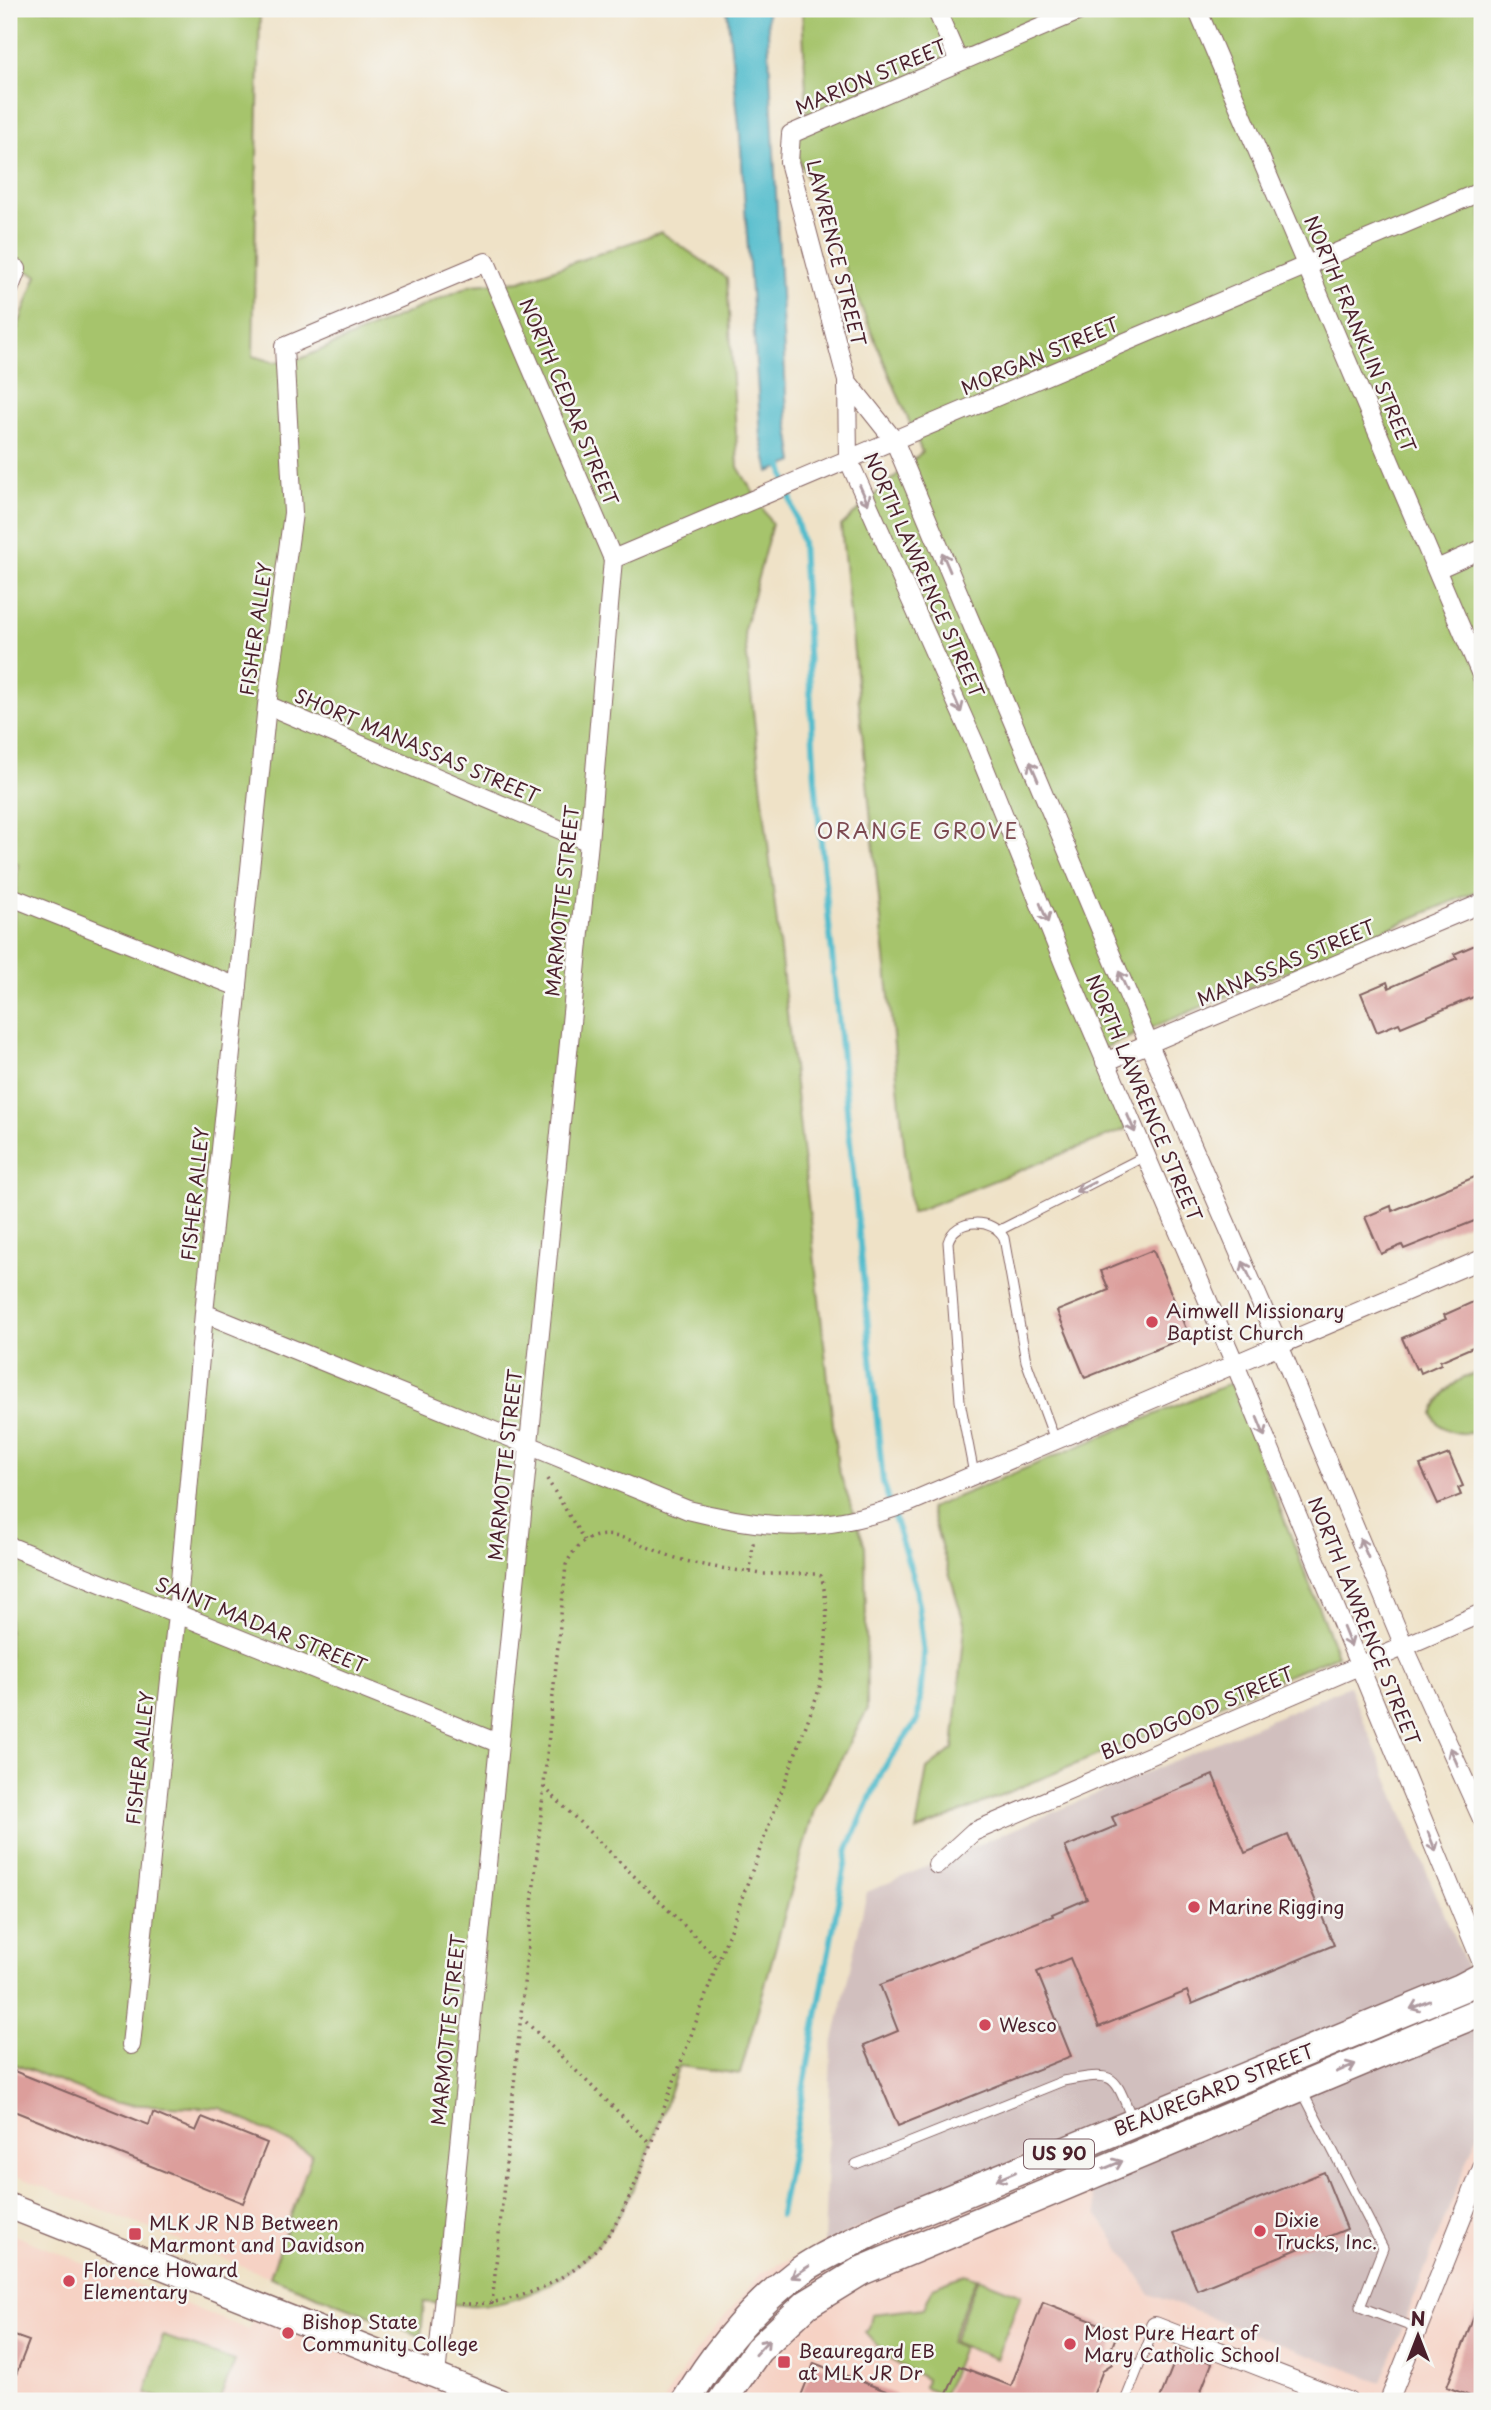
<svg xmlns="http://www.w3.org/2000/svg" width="1491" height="2410" font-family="'Playpen Sans',sans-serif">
<rect width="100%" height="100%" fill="#f6f6f2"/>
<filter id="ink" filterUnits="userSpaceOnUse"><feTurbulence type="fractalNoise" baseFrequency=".0143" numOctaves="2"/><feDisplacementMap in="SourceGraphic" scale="14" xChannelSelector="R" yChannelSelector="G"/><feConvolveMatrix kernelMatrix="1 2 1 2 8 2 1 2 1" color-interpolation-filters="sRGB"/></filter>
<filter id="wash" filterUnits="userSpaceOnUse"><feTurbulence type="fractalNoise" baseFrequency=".00686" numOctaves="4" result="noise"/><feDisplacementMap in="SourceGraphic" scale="28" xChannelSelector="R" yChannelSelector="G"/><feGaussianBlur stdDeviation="1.57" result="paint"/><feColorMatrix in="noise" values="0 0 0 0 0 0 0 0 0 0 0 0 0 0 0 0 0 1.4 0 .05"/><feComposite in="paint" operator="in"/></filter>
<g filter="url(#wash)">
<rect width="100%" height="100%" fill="#efe2c7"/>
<path fill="#f6d2c4" d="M9 2062 114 2104 221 2108 313 2154 270 2277 9 2173Z
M1482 2123V2401H663L698 2349 761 2273 824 2243 1078 2134 1381 2382Z
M9 2233 249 2330 260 2306 499 2401H9Z"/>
<path fill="#d1bfbe" d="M1349 1686 1482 2004V2123L1381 2382 1150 2294 1097 2214 1077 2134 824 2243 831 2054 867 1892Z"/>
<path fill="#a6c46c" stroke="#78724c" stroke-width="2" d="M9 9H260L253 356 274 362 300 359 472 285 520 281 661 232 727 278 738 467 772 524 744 630 838 1468 865 1546 867 1710 814 1810 740 2074 679 2066C642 2166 622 2271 504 2302 478 2308 450 2304 424 2302L421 2336 270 2277 312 2154 221 2108 115 2104 9 2062V980L18 864 9 860V351L37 275 9 264Z
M802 9H1482V889L1094 1052 1126 1129 911 1213 841 526 922 452 785 126 807 112Z
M1482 1371V1430C1465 1437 1439 1433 1433 1414 1442 1390 1457 1378 1482 1371Z
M1231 1383 1337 1655 916 1831 927 1769 953 1749 965 1626 930 1508Z
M965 2274 976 2278 950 2342 962 2347 944 2394 924 2387 926 2379 891 2360 865 2332 869 2329 872 2314 924 2308 933 2287Z
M978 2278 1021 2295 996 2359 953 2342Z
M163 2336 235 2361 219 2401H169L146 2393Z"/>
<path fill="#51bccc" stroke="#4e6e7c" stroke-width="2" d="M727 9H767V11L787 415 794 462 769 472 761 436 740 135Z"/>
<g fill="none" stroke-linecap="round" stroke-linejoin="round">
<path stroke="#51bccc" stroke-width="6" d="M780 459 802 542 815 779 883 1482 916 1586 924 1655 918 1719 882 1771 848 1849 780 2215"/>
</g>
<g id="blocks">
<path fill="#dc9e9b" d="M1482 942V987L1474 991 1476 996 1401 1027 1399 1023 1377 1032 1361 993 1387 982 1389 988 1457 958 1454 954Z
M1482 1174V1218L1404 1249 1402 1245 1381 1254 1365 1217 1391 1206 1392 1211Z
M1153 1250 1189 1336 1085 1378 1057 1311 1109 1290 1101 1271Z
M1482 1298V1343L1440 1361 1441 1364 1421 1373 1419 1368 1416 1369 1402 1338 1446 1319 1444 1315Z
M1449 1454 1463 1486 1458 1488 1461 1495 1438 1504 1420 1465Z
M1213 1775 1245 1853 1288 1835 1334 1945 1192 2004 1187 1991 1099 2027 1070 1958 1037 1972 1071 2056 898 2126 864 2045 898 2031 880 1985 1053 1916 1052 1914 1087 1899 1065 1847 1116 1826 1112 1817Z
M9 2069 149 2125 153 2113 196 2131 202 2117 267 2143 243 2203 9 2109Z
M1324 2172 1347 2229 1197 2290 1174 2233Z
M1481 2298 1482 2299V2401L1447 2387Z
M1043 2302 1118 2331 1109 2355 1112 2364 1103 2370 1091 2401H944L959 2366 1011 2386Z
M9 2334 29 2341 10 2390H9Z
M1179 2350 1212 2363 1197 2401H1159Z
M814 2363 909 2400V2401H799Z"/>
</g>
</g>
<g filter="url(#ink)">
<use href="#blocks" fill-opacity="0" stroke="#846362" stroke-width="2"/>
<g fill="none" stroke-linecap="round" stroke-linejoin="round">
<g stroke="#846362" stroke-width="11">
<path id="service" d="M1000 1230 1145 1156
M974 1474 960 1401 948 1242C955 1217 994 1218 1004 1238L1026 1361 1055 1440
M1302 2091 1383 2248 1360 2307 1418 2329
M856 2164 1063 2081C1117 2071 1113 2073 1133 2121
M1125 2401 1155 2326"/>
</g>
<g stroke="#846362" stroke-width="20">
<path id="minor" d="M936 9 959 62
M1084 9 791 134 789 162 847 381 848 459 975 744 1064 964 1235 1364 1482 1963
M1197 9 1482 677
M9 290 17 269
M847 381 894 440 1167 1087 1279 1345 1404 1646 1482 1819
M613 559 1482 191
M1437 569 1482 549
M267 705 589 842
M9 896 238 987
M1105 1062 1482 903
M204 1313 688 1510C772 1531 826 1533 908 1503L1482 1259
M9 1546 498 1743
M937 1865 973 1832 1482 1613
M131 2045 177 1614 204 1313 267 705 293 513 284 347 486 262 613 559 589 842 436 2376
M1155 2326 1348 2401
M1389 2401 1482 2168"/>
</g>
<g stroke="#846362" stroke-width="27">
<path id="secondary" d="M9 2206 499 2401"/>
</g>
<g stroke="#846362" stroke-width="31">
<path id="primary" d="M686 2401C715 2352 750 2309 796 2274 817 2257 857 2241 882 2227L1461 1988 1482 1977
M722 2401 758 2350 807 2304 861 2271 1482 2011"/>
</g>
<path stroke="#846362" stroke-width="3.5" stroke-dasharray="2 5" stroke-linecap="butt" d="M547 1479 584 1540
M544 1787 719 1960
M521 2017 651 2144
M461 2304C518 2306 577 2279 611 2231 623 2213 631 2193 640 2173L819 1690C826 1656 831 1610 821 1576L815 1574H762L750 1572
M492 2304 566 1565C592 1509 638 1547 679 1559 703 1566 725 1569 750 1572L753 1544H756"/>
<use href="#service" stroke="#fff" stroke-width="9"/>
<use href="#minor" stroke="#fff" stroke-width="18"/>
<use href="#secondary" stroke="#fff" stroke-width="24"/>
<use href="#primary" stroke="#fff" stroke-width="28"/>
</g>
<defs><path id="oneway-shaft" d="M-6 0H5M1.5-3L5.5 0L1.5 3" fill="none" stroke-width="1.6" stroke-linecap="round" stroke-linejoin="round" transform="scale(1.75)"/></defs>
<g stroke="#ae9aa0">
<use href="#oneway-shaft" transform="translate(864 495) rotate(66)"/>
<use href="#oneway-shaft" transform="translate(946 562) rotate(-113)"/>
<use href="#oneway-shaft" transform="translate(957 703) rotate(66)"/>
<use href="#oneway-shaft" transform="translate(1034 771) rotate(-113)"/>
<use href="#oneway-shaft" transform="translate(1044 913) rotate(68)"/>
<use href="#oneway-shaft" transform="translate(1123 981) rotate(-113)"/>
<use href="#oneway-shaft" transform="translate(1131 1123) rotate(67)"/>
<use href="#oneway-shaft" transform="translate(1085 1187) rotate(153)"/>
<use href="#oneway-shaft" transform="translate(1247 1271) rotate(-114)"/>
<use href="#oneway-shaft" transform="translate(1261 1427) rotate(68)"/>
<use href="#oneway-shaft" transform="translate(1364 1548) rotate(-113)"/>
<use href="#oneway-shaft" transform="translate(1347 1637) rotate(68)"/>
<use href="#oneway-shaft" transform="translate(1454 1757) rotate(-114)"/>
<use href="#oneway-shaft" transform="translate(1432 1842) rotate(68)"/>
<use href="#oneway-shaft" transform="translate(1420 2005) rotate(158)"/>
<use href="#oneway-shaft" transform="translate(1346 2068) rotate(-23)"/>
<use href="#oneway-shaft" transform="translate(1113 2165) rotate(-23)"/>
<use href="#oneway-shaft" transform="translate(1006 2176) rotate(157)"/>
<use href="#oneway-shaft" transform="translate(800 2272) rotate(147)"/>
<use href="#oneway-shaft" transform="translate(762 2347) rotate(-47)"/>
</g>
</g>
<g fill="#d1495b" stroke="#f6f6f2" stroke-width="2.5">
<circle cx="1152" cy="1322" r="7"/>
<circle cx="1194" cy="1907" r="7"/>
<circle cx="985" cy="2025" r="7"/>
<circle cx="1260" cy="2231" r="7"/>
<rect x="128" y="2227" width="14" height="14" rx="3.5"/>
<circle cx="69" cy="2281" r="7"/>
<circle cx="288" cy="2333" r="7"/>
<circle cx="1070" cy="2344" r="7"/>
<rect x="777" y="2355" width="14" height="14" rx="3.5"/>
</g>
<g text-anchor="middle" stroke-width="5" stroke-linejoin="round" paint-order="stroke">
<rect fill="#f6f6f2" stroke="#7e6067" stroke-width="2" x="1024" y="2139.5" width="70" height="29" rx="5"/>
<g font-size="18" font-weight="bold" fill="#4a1f2b">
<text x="1059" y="2160">US 90</text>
</g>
<g font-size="19" fill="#4a1f2b" stroke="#f6f6f2">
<text transform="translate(871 77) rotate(-23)" y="7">MARION STREET</text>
<text transform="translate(836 253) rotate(76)" y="7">LAWRENCE STREET</text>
<text transform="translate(1360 334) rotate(67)" y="7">NORTH FRANKLIN STREET</text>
<text transform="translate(1040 356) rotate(-23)" y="7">MORGAN STREET</text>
<text transform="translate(569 402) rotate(67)" y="7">NORTH CEDAR STREET</text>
<text transform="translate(924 575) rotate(66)" y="7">NORTH LAWRENCE STREET</text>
<text transform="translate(256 629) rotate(-82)" y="7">FISHER ALLEY</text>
<text transform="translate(417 746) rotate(23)" y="7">SHORT MANASSAS STREET</text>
<text transform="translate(562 901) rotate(-84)" y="7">MARMOTTE STREET</text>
<text transform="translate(1286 963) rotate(-23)" y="7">MANASSAS STREET</text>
<text transform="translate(1144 1098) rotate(67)" y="7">NORTH LAWRENCE STREET</text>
<text transform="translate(195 1194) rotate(-84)" y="7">FISHER ALLEY</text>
<text transform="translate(505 1465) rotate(-84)" y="7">MARMOTTE STREET</text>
<text transform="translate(1364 1621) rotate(68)" y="7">NORTH LAWRENCE STREET</text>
<text transform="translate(261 1625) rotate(22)" y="7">SAINT MADAR STREET</text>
<text transform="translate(1197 1713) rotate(-23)" y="7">BLOODGOOD STREET</text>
<text transform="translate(140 1758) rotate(-84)" y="7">FISHER ALLEY</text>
<text transform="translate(448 2030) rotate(-84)" y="7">MARMOTTE STREET</text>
<text transform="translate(1214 2090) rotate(-22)" y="7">BEAUREGARD STREET</text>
</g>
<g font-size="19" fill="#4a1f2b" stroke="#f6f6f2" text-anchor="start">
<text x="1166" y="1318">Aimwell Missionary<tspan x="1166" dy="22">Baptist Church</tspan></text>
<text x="1208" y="1914">Marine Rigging</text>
<text x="999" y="2032">Wesco</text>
<text x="1274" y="2227">Dixie<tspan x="1274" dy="22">Trucks, Inc.</tspan></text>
<text x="149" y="2230">MLK JR NB Between<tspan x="149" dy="22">Marmont and Davidson</tspan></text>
<text x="83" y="2277">Florence Howard<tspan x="83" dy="22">Elementary</tspan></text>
<text x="302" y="2329">Bishop State<tspan x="302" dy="22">Community College</tspan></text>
<text x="1084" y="2340">Most Pure Heart of<tspan x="1084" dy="22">Mary Catholic School</tspan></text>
<text x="798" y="2358">Beauregard EB<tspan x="798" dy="22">at MLK JR Dr</tspan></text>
</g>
<g font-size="21" letter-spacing="2" fill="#7d4b52" stroke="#f6f6f2">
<text x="918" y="839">ORANGE GROVE</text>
</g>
</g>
<rect width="1491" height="2410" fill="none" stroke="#f6f6f2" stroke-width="35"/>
<g transform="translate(1418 2336)" stroke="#f6f6f2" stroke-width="5" paint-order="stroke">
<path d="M0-5L12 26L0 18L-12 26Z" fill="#4a1f2b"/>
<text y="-10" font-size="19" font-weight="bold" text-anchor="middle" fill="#4a1f2b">N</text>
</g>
</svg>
